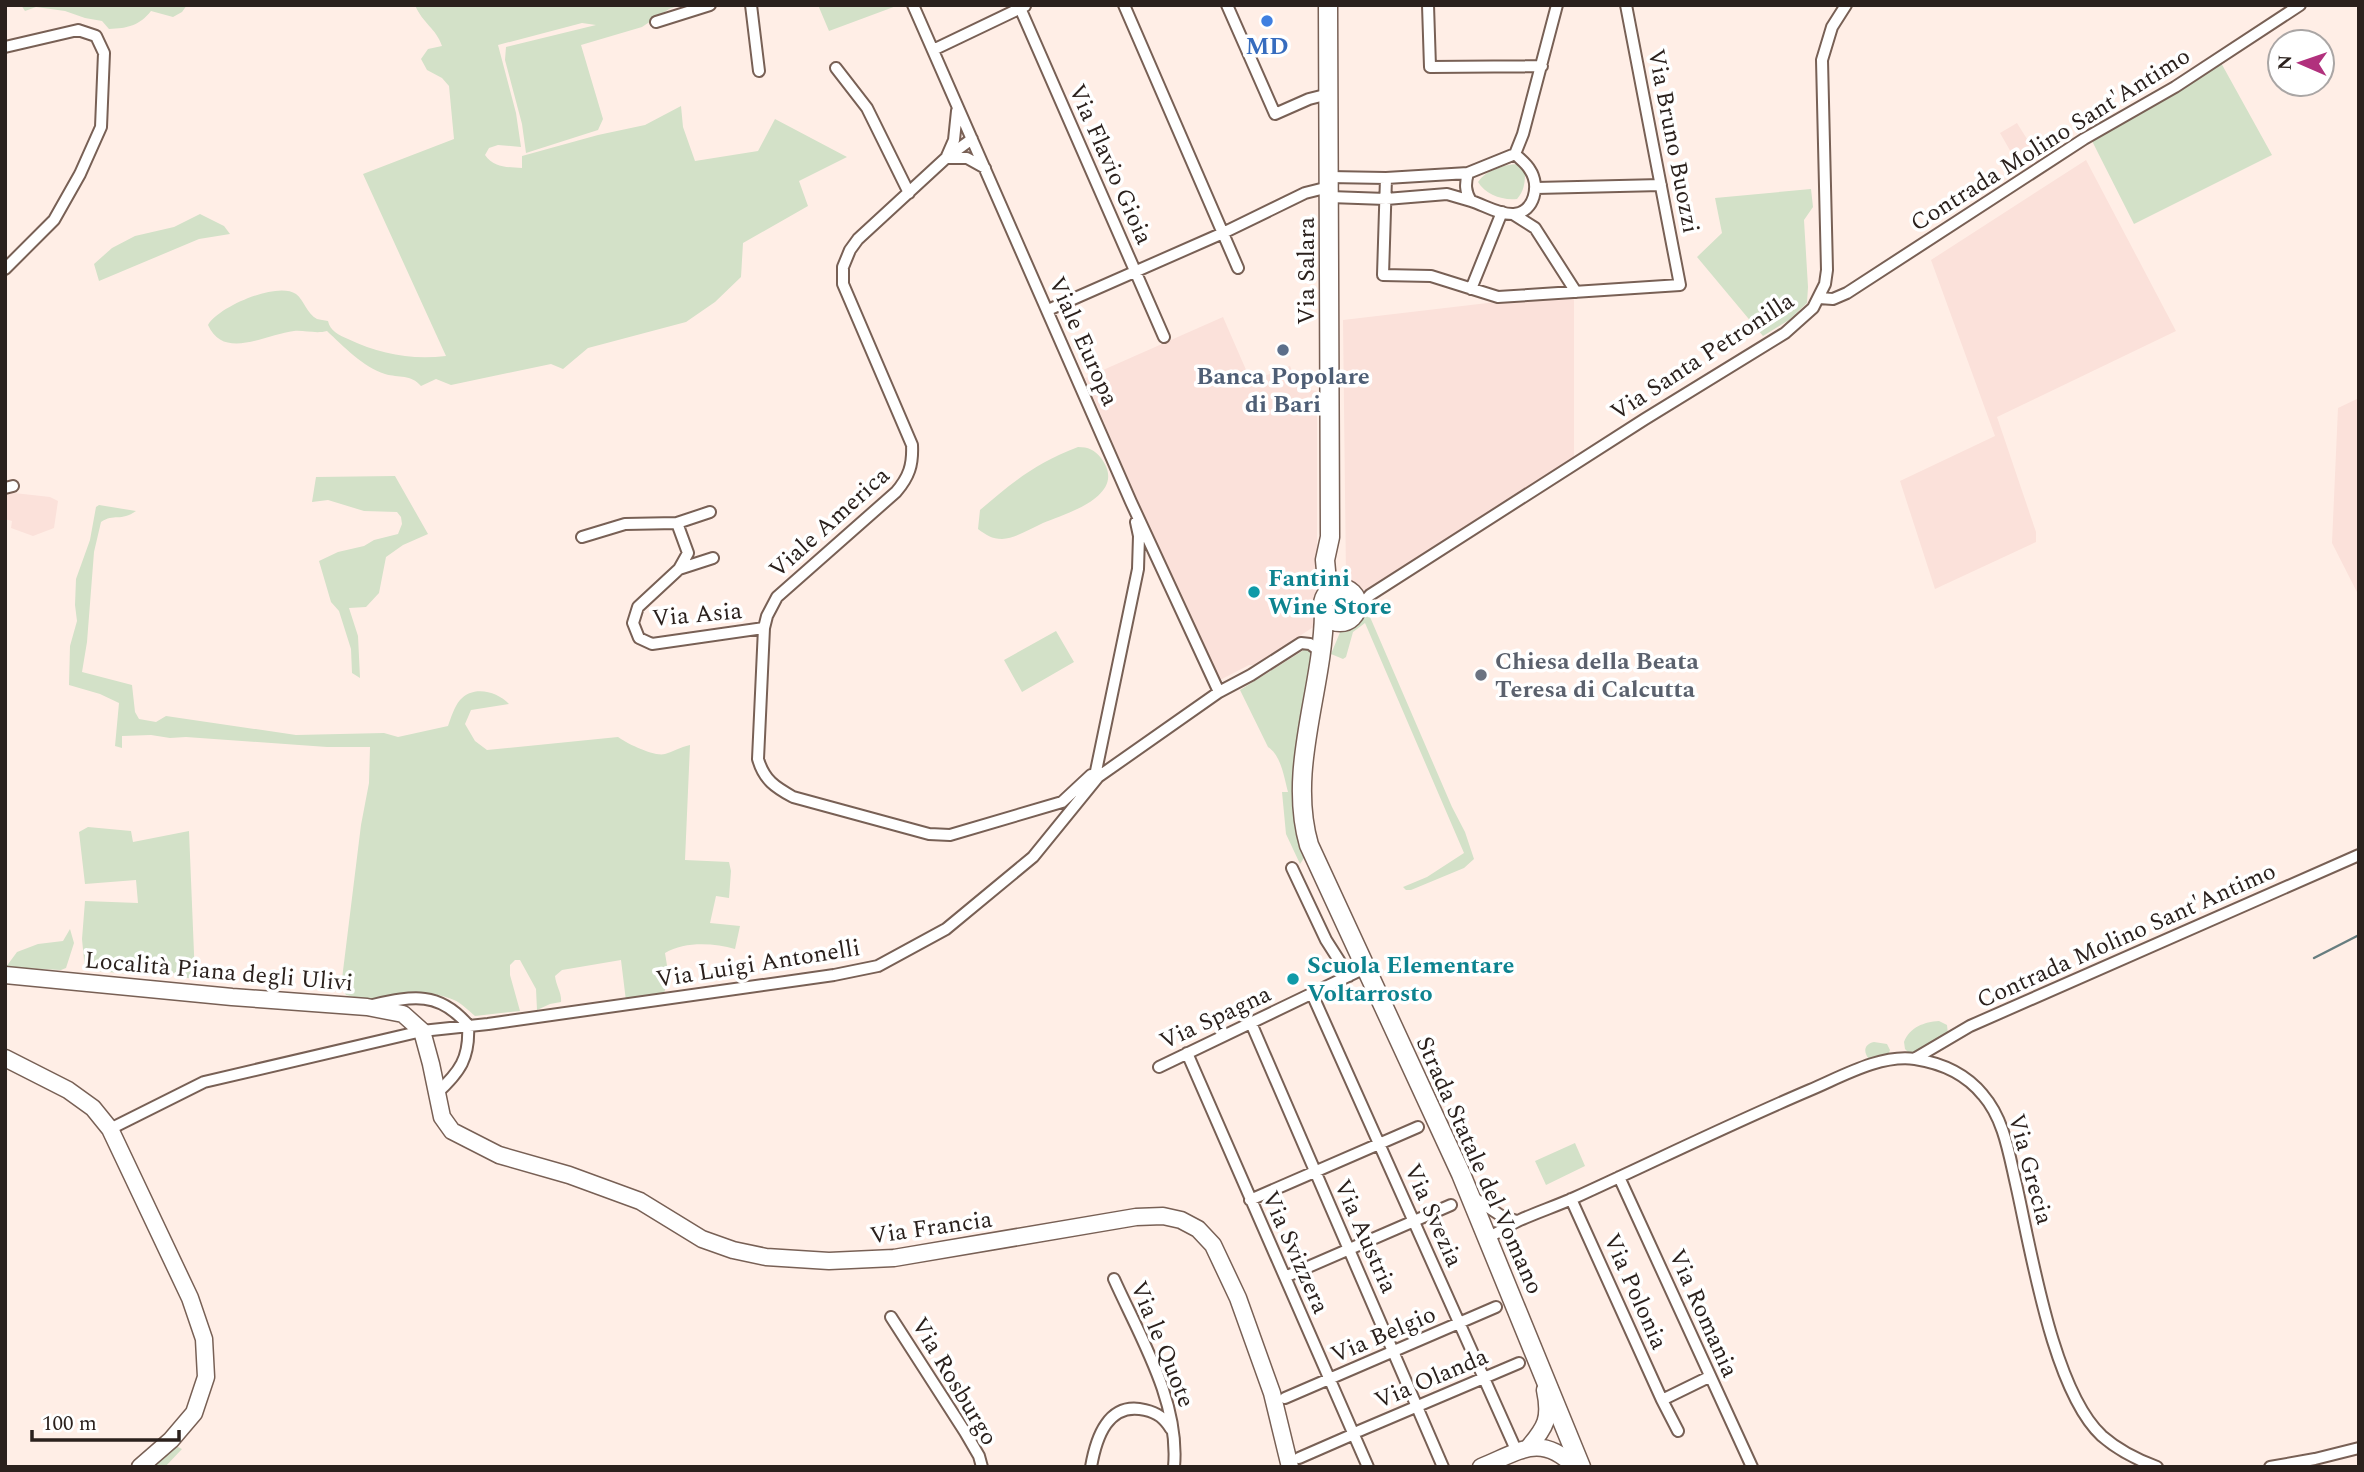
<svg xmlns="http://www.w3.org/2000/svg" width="2364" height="1472" font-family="Spectral,serif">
<rect width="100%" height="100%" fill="#ffeee6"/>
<path fill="#fbe1da" d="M2017 123 2042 163 2024 175 2000 133Z
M2086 160 2176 331 1997 417 2036 532V542L1935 589 1900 481 1995 436 1931 260Z
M1574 293V457L1367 590 1356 591 1349 586 1346 578 1343 320Z
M1223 317 1250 379 1254 380 1290 366 1299 388 1317 391V622L1315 626 1255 665H1249L1220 680 1216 675 1157 546 1085 378Z
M2359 398V596L2332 543 2338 408Z
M5 492 50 497 58 501 54 528 33 536 11 528 12 521 5 519Z"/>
<path fill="#d3e1c8" d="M21 5H187L182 12 173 17 151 11C139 26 128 28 109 29L102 21 85 18 65 11 36 7 25 11Z
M415 5H681L669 9 642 27 581 45 603 119 598 130 526 153 522 124 505 60 506 47 596 25 582 23 498 45 516 113 521 147 498 145 489 148 485 155C494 168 507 167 522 168V156L598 135 645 125 681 106 683 127 695 161 758 151 775 119 847 157 799 181 808 206 743 243 741 277 715 302 686 322 588 348 563 369 551 364 451 385 436 379 421 386C411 374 399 378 385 374 363 367 343 346 327 331 316 334 304 330 294 331 266 334 224 361 208 325 218 307 277 281 296 294 304 300 307 314 317 319 320 320 324 320 328 321 330 331 339 335 348 339 380 354 410 360 446 356L363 174 454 139 449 86 442 78 427 70 421 59 428 49 442 46C436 28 423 24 415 5Z
M818 5H899L829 31Z
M2220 61 2272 155 2134 224 2091 139Z
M1517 164 1525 173C1525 183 1524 191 1517 199 1503 201 1485 194 1478 182 1486 170 1503 165 1517 164Z
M1811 189 1813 207 1804 220 1808 287 1807 303 1789 320 1763 336 1697 257 1722 233 1715 198Z
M200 214 224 226 230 234 199 239 99 281 94 264 112 248 135 236 174 227Z
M1078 447C1088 447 1095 450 1101 458 1129 495 1068 513 1043 523 1030 529 1016 538 1002 539 992 539 986 535 978 529L980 510C1014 481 1036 463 1078 447Z
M395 476 428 534 403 545 386 557 379 593 366 607 349 608 358 636 360 678 352 673 351 649 339 611 331 602 319 561 338 552 364 546 374 540 398 534 402 524 401 517 397 512 364 511 328 500 312 502 316 477Z
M99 505 136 511C121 522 114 513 101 522L94 552 87 642 82 672 132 685 135 712 139 719 156 722 166 716 296 735 384 733 398 737 448 726C451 718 454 707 460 700 473 685 497 691 509 704L471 710 465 724 475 741 487 750 618 737C626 743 654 757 665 754 673 752 680 747 690 745L685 860 729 862 731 871 729 898 716 896 710 923 740 926 735 949C714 943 685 941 665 953L669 978 663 996 626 1001 621 960 562 970 555 976C556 986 562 993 561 1002L550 1004 537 1010 536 989 520 960H515L510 965V975L520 1011 475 1016C469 1011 461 1003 454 1000 419 984 381 1006 346 995L341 987 361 825 369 783 370 747H327L186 737 170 738 151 735 122 736V748L115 746 119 703 100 694 69 685 70 646 77 621 75 605 76 579 90 540 96 507Z
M1367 610 1452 807 1465 832 1474 859 1464 868 1411 890H1406L1403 887 1427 877 1464 853 1365 623 1353 632 1346 657 1343 659 1331 654 1341 630Z
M1056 631 1074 662 1022 692 1004 660Z
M1307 648 1312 649 1294 805 1297 833 1304 858 1300 864 1286 834 1282 792H1288C1284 777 1281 755 1268 747L1240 690Z
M88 827 131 831 133 842 189 831 195 978H181L152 959 156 973 154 976 85 970 82 939 85 901 138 903 136 880 85 884 79 832Z
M70 929 74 943 66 968 61 970 6 967 17 952 38 944 63 941Z
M1939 1021 1947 1025 1948 1034 1921 1052 1910 1054 1905 1049 1904 1042C1910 1027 1924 1022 1939 1021Z
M1874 1042 1887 1044 1890 1050 1888 1055 1875 1060 1869 1059C1863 1052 1864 1044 1874 1042Z
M1575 1143 1585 1166 1546 1185 1535 1161Z
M172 1444 182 1449 165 1467H146Z"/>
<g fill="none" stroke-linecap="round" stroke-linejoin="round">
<path stroke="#677d7f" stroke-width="2.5" d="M2314 958 2359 935"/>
<g stroke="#786055" stroke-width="14">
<path id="minor" d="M751 5 759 71
M913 5 1131 502 1219 692
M1124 5 1238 268
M1227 5 1275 114 1309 99 1329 94
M1428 5 1430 67 1542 66
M1020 8 1164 337
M656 22 710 5
M5 47 78 30 96 36 104 53 101 127 80 174 54 220 5 269
M933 50 1025 6
M836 68 867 108 909 193
M972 139 946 158 858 239 850 250 843 267V284L912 445C913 465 909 477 896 492L777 597 767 616 764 628 758 759C764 780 775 787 793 797L929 834 950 835 1062 802 1091 775
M1515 154C1520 159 1527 164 1530 170 1540 185 1535 212 1514 214 1500 215 1484 205 1471 201 1465 191 1465 184 1468 173Z
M1515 154 1523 134 1557 5
M947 156 954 140 957 111
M946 158H967L985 168
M1329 177 1386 178 1468 173
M1386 178 1383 275 1431 276 1498 297 1680 285 1626 5
M1536 188 1661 185
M1330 197 1386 199 1447 194 1471 201
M1513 214 1535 228 1576 292
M1471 289 1502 212
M1819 298 1833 299 1847 293 2084 139 2175 87 2300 5
M1048 310 1223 233 1305 193 1329 187
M5 488 13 486
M677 523 710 512
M582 537 625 524 677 523 688 553 679 569 638 607 633 623 639 638 652 644 764 628
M679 569 713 558
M1355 612 1370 595 1645 419 1785 333 1813 308 1825 284 1827 270 1822 60 1832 27 1846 5
M1098 777 1096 771 1138 569 1139 536 1136 522
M1292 868 1326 940 1349 976
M1312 994 1517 1452
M373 1005C413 996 439 991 468 1025 470 1058 460 1072 436 1094
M1251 1023 1443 1467
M1187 1053 1368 1467
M1914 1059 1970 1026 2359 855
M1159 1067 1365 968
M110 1129 204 1082 422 1031 488 1024 834 975 878 966 946 929 1033 857 1098 777 1219 692 1251 675 1301 643 1310 644 1321 652
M1619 1177 1752 1467
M1471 1196 1503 1217 1517 1221
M1571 1199 1662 1400 1709 1377
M1250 1200 1418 1127
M1488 1237C1499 1233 1509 1225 1520 1220 1538 1212 1556 1206 1574 1198 1653 1162 1730 1124 1810 1090 1841 1077 1880 1054 1915 1059 1941 1063 1966 1074 1983 1095 2004 1119 2009 1154 2016 1184 2031 1250 2053 1391 2102 1436 2118 1450 2138 1460 2157 1467
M1285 1277 1451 1205
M1114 1279C1140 1337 1180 1402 1174 1467
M891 1317 965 1432 979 1456 982 1467
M1285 1398 1496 1307
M1662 1400 1678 1431
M1359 1431 1519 1363
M1299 1458 1354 1434
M1091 1467C1096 1438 1108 1401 1145 1410 1158 1413 1164 1418 1171 1429
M2270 1467 2315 1459 2359 1448"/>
</g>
<g stroke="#786055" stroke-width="19">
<path id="secondary" d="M5 975 232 997 367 1007 403 1014 422 1031 431 1064 442 1117 452 1131 499 1155 569 1175 640 1201 702 1239 733 1250 766 1257 829 1261 894 1258 1136 1217 1163 1216 1181 1220 1198 1229 1213 1245 1238 1298 1272 1393 1290 1467
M5 1058 68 1090 93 1108 110 1129 190 1298 204 1339 206 1377 194 1413 171 1440 140 1467
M1528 1448C1546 1427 1551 1418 1545 1390
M1481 1467C1519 1452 1540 1432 1575 1467"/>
</g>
<g stroke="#786055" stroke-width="21">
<path id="primary" d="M1328 5 1330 537 1325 560 1328 592
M1323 605a17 17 0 1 1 34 0a17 17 0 1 1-34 0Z
M1324 613C1323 690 1287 769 1309 845L1461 1174 1581 1467"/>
</g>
<use href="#minor" stroke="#fff" stroke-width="10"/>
<use href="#secondary" stroke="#fff" stroke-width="16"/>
<use href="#primary" stroke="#fff" stroke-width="18"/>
</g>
<circle fill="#3f7fe0" stroke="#fff" stroke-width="2.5" cx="1267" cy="21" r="7"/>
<circle fill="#5c6f8a" stroke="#fff" stroke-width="2.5" cx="1283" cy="350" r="7"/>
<g fill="#0f9aa8" stroke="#fff" stroke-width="2.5">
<circle cx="1254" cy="592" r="7"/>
<circle cx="1293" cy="979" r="7"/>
</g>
<circle fill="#6b7280" stroke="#fff" stroke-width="2.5" cx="1481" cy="675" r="7"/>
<g text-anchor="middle" stroke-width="7" stroke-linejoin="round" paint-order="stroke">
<g font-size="24" font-weight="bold" fill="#366cbe" stroke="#fff">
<text x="1267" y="54">MD</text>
</g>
<g font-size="24" fill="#2b211d" stroke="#fff">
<text transform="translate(2050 139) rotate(-32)" y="8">Contrada Molino Sant'Antimo</text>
<text transform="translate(1674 141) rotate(79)" y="8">Via Bruno Buozzi</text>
<text transform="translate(1111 164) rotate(66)" y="8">Via Flavio Gioia</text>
<text transform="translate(1306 271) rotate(-90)" y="8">Via Salara</text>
<text transform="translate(1084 341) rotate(66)" y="8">Viale Europa</text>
<text transform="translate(1702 356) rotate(-33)" y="8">Via Santa Petronilla</text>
<text transform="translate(829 522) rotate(-42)" y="8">Viale America</text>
<text transform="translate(697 614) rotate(-5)" y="8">Via Asia</text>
<text transform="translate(2126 935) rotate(-24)" y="8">Contrada Molino Sant'Antimo</text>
<text transform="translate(758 963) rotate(-9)" y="8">Via Luigi Antonelli</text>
<text transform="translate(219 971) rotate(5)" y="8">Località Piana degli Ulivi</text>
<text transform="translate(1215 1017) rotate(-25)" y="8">Via Spagna</text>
<text transform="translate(1480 1165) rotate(66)" y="8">Strada Statale del Vomano</text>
<text transform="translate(2031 1169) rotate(75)" y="8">Via Grecia</text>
<text transform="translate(1434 1215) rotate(66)" y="8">Via Svezia</text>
<text transform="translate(931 1227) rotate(-8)" y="8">Via Francia</text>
<text transform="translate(1366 1236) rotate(66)" y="8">Via Austria</text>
<text transform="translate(1296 1252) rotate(66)" y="8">Via Svizzera</text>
<text transform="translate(1636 1291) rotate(66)" y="8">Via Polonia</text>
<text transform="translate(1704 1313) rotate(66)" y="8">Via Romania</text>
<text transform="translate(1383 1334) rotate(-23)" y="8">Via Belgio</text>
<text transform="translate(1163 1344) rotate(68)" y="8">Via le Quote</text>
<text transform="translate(1431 1378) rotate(-23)" y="8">Via Olanda</text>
<text transform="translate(955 1381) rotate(59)" y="8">Via Rosburgo</text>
</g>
<g font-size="24" font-weight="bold" fill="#4e5e75" stroke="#fff">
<text x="1283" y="384">Banca Popolare<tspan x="1283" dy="28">di Bari</tspan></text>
</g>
<g font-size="24" font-weight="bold" fill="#0d838f" stroke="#fff" text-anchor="start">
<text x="1268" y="586">Fantini<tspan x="1268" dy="28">Wine Store</tspan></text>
<text x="1307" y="973">Scuola Elementare<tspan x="1307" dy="28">Voltarrosto</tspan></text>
</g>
<g font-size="24" font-weight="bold" fill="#5b616d" stroke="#fff" text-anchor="start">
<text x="1495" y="669">Chiesa della Beata<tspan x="1495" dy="28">Teresa di Calcutta</tspan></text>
</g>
</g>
<rect width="2364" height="1472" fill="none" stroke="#2b211d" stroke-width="14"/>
<g transform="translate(2301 63) rotate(272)"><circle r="33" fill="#ffffff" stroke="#aaa6a5" stroke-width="2"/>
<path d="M0-5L12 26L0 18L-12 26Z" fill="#b1317d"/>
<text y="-10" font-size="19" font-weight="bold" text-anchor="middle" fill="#2b211d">N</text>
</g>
<path d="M32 1430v10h147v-10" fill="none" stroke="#2b211d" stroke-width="3.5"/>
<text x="42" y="1430" font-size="21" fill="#2b211d" stroke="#ffffff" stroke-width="5" paint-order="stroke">100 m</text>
</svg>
